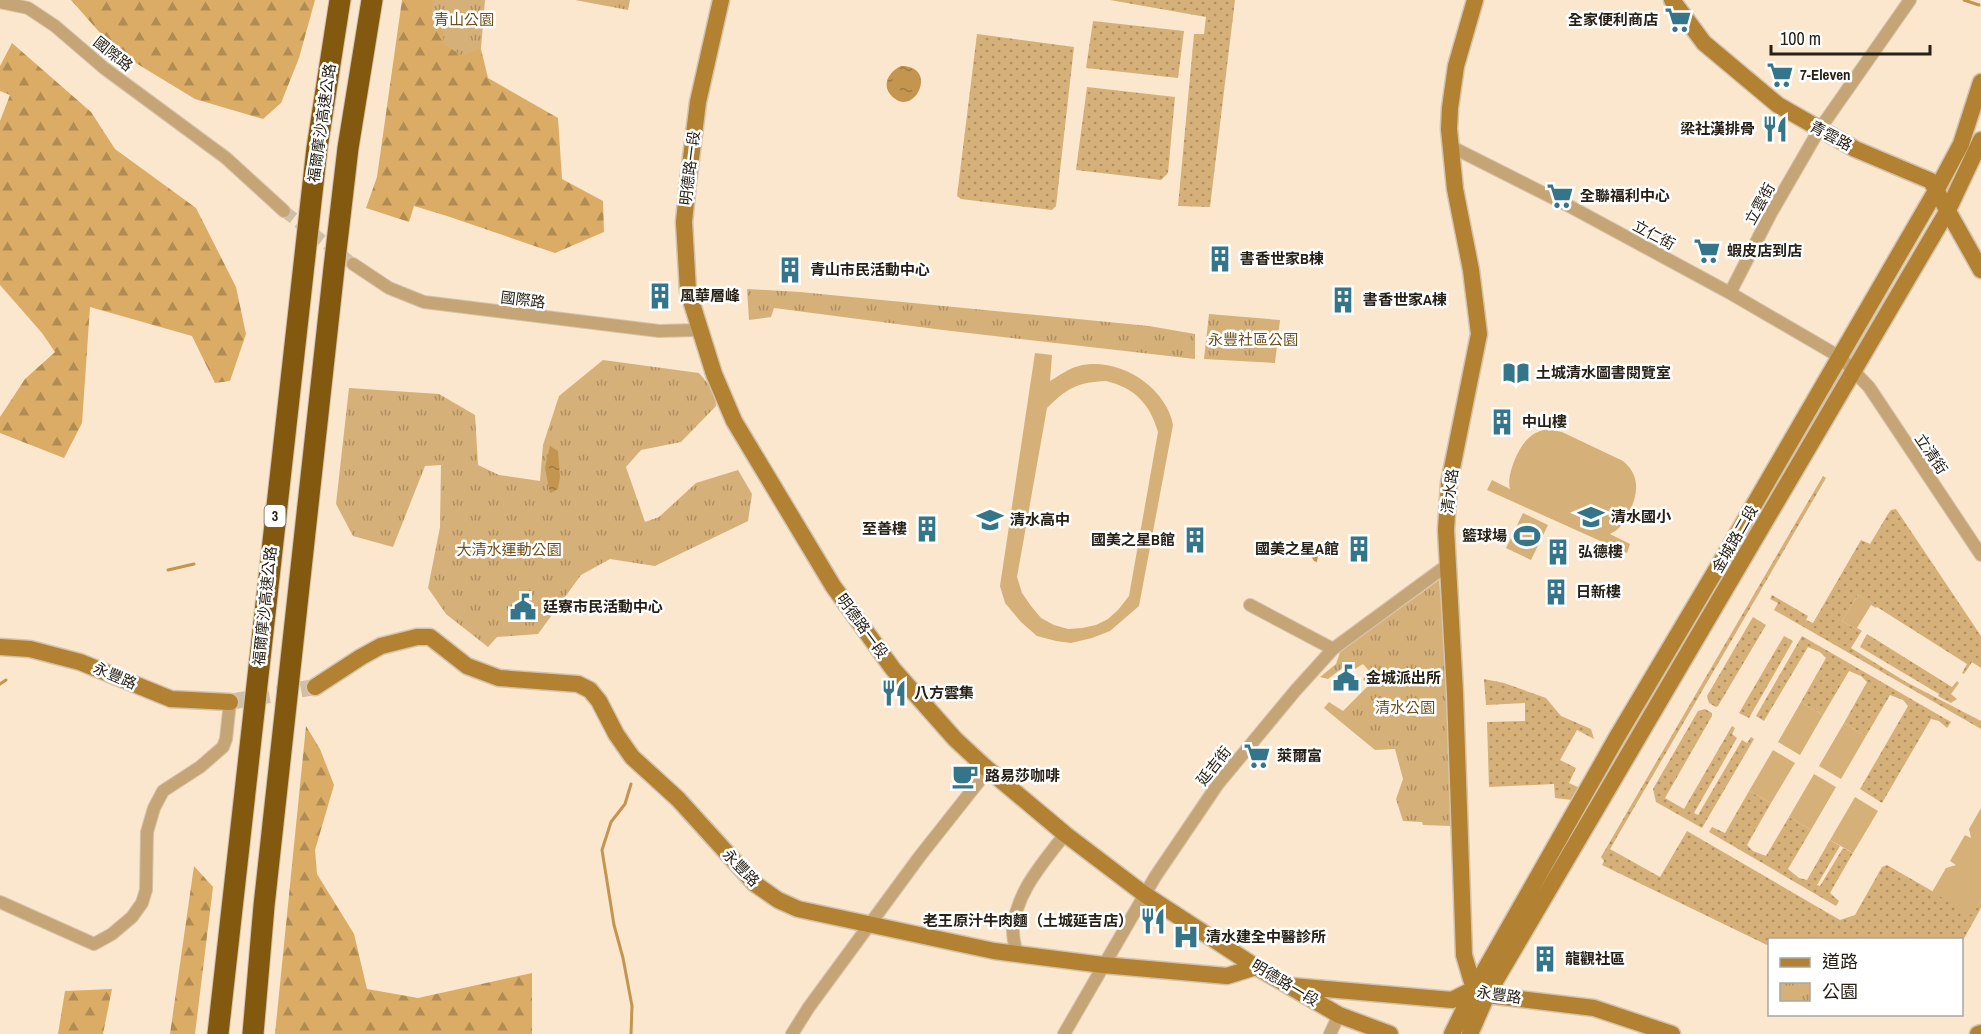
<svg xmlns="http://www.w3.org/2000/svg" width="1981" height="1034" font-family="'Archivo Narrow','Noto Sans TC',sans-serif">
<defs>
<pattern id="grass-dots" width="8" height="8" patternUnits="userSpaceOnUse" patternTransform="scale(1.5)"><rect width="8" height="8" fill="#d6b079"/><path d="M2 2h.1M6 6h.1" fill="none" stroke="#ad8f62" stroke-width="1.8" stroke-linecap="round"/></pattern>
<pattern id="forest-firs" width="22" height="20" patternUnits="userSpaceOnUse" patternTransform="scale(1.5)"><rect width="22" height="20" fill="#dbac65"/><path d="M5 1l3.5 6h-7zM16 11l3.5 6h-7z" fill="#b18c52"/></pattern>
<pattern id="park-tufts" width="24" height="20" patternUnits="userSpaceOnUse" patternTransform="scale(1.5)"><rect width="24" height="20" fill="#d6b079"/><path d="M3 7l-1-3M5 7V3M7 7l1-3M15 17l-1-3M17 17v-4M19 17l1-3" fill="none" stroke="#ad8f62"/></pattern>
<pattern id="water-ripples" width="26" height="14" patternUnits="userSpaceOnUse" patternTransform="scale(1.5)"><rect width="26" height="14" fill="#c3954f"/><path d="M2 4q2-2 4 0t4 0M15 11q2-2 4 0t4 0" fill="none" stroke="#9e7941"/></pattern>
</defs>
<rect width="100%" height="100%" fill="#fae7cd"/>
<path fill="url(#grass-dots)" d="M1110 0H1235L1210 207 1178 206 1194 34H1204L1206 17Z
M1093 21 1184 31 1178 78 1086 68Z
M977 34 1074 47 1056 206 1052 210 961 199 957 196Z
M1087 87 1175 97 1168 173 1161 180 1076 170Z
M1823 476 1826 478 1610 849 1660 877 1687 831 1840 920 1855 915 1882 867 1887 865 1972 914 1981 900V908L1962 942V940H1770L1769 946 1602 865 1604 861 1601 857Z
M1896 509 1981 636V668L1972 662 1964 674 1962 673 1967 664 1858 595 1842 621 1861 632 1851 648 1906 682 1981 721V729L1774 610 1778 603 1770 599 1772 595 1808 616 1806 620 1813 623 1861 540 1870 544 1888 514 1891 510Z
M1753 617 1766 625 1718 706 1716 707 1709 703 1707 696Z
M1867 634 1952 687 1957 681 1959 683 1951 694 1957 699 1951 703 1938 696 1939 694 1860 647Z
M1784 636 1793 641 1749 718 1739 713Z
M1802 636 1951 722 1947 728 1939 721 1931 719 1882 803 1860 789 1908 706 1903 700 1890 695 1866 736 1844 723 1867 682 1861 676 1849 671 1823 715 1801 702 1826 658 1820 652 1808 647 1764 721 1756 716Z
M1484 679 1504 683 1546 698 1561 716 1591 729 1594 739 1577 730 1560 760 1576 768 1569 783 1580 788 1572 800 1555 798 1554 784 1489 787 1487 722 1525 721V703L1486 705Z
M1705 709 1712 713V716L1665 798 1684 809 1732 726 1735 728 1732 734 1737 738 1694 813 1698 815 1742 740 1747 743 1751 737 1754 739 1702 828 1656 802 1653 789 1698 711Z
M1749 791 1771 803 1747 845 1753 851 1766 856 1789 817 1811 830 1788 869 1799 878 1807 880 1830 840 1840 846 1817 885 1820 886 1843 848 1853 853 1830 893 1839 901 1836 906 1709 832 1712 827 1725 833Z"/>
<path fill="url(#forest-firs)" d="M71 0H315L299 58 281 103 263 119 195 99 116 51Z
M402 0H469L488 78 558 118 562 179 603 201 604 232 555 253 447 216 414 206 409 222 366 208 377 177Z
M12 43 91 112 115 149 196 208 236 287 246 334 230 381 215 383 192 336 90 307 82 423 64 458 0 433V417L25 379 55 352 42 333 0 285V121L10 95 0 91V66Z
M306 726 320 749 334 785 315 850 317 874 354 934 367 989 418 998 532 973V1034H275Z
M194 866 213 887 195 1034H170Z
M112 989 103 1034H58L65 991Z"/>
<path fill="url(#park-tufts)" d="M433 0H485L481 48 463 56 443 44 444 26 431 14Z
M575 0H630L628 10Z
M747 289 800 292 1149 326 1195 334V359L943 330 774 308 771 317 749 320Z
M1209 314 1280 320 1275 363 1204 359Z
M603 360 699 373 715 392 716 406 681 442 641 450 626 467 645 522 659 517 696 483 738 470 752 494 748 521 655 566 610 559 581 575 538 634 497 637 488 647 446 614 428 588 440 527 441 465 425 466 393 547 353 536 336 504 349 388 439 394 475 415 478 465 499 475 540 481 543 445 559 396Z
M1439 580 1444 632 1452 826 1423 825 1422 822 1403 821 1396 799 1403 779 1395 749 1375 750 1324 708 1329 702 1343 711 1368 686 1363 679 1370 672 1363 664 1355 669 1349 663 1328 679 1320 677 1336 664 1340 652Z"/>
<path fill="#d6b079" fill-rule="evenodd" d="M1035 353 1052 355 1050 381C1059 376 1069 368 1079 366 1117 356 1166 386 1173 425L1139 606 1110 631 1092 638 1071 643 1056 641 1037 636 1021 622 1005 603 1000 586ZM1106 381C1135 388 1150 404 1158 432L1129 596 1118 610 1108 619 1096 625 1082 628 1068 629 1054 625 1041 618 1031 606 1022 593 1017 577 1047 408C1067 388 1078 382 1106 381Z
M1547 429 1562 432 1623 461C1641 476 1638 494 1629 513 1624 523 1619 530 1610 534L1630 544 1627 553 1487 490 1492 480 1510 489C1506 475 1519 445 1530 437 1535 432 1541 431 1547 429Z
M1523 513 1548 525 1531 560 1506 548Z
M1858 595 1877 606 1876 608 1871 605 1857 628 1862 631 1861 632 1842 621Z
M1801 702 1823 715 1800 755 1778 742Z
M1844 723 1866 736 1841 779 1819 766Z
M1773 750 1795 763 1771 803 1749 791Z
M1814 774 1836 787 1811 830 1789 817Z
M1855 797 1878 811 1853 853 1830 840Z
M1981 808V900L1972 915 1932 892 1946 868 1956 865 1950 861 1965 835 1971 838 1969 829Z"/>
<path fill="url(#water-ripples)" d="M901 66C939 66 915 116 894 98 880 87 888 72 901 66Z
M550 446 558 451 560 477 558 489 550 493 545 468Z
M1326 542 1335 543 1333 551 1321 557 1323 554 1318 556 1317 562 1314 561 1311 556 1320 548 1324 551Z"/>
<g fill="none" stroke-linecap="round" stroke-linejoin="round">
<path stroke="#c3954f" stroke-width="3" d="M1964 0 1979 5
M168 570 194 564
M0 684 6 680
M631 784 625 804 611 822 602 850 614 925 623 958 632 1006 631 1034"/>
<path stroke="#d0bfa8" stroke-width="12" stroke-dasharray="12 6" stroke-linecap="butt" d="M284 211 353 264"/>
<path stroke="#d0bfa8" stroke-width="16" stroke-dasharray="16 8" stroke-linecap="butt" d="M230 702 315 687"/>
<g stroke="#d4c3ac" stroke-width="14">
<path id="street" d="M0 2 28 8 55 26 104 68 226 158 284 211
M1450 146 1571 207 1730 293 1840 357 1869 387 1981 555
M353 264 389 288 424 302 659 331 699 330
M1730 293 1771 213 1819 130 1910 0
M1250 605 1333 649
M0 902 94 944 112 934 132 917 142 903 146 890 147 832 154 808 163 791 200 767 223 747 226 739 230 702
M1017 954C1015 947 1013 939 1013 931 1015 893 1043 863 1065 834
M792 1034 809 1007 920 856 988 770
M1064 1034 1155 877 1218 784 1295 691 1333 649 1446 566
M1330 1034 1339 1015"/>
</g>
<g stroke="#d4c3ac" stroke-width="19">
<path id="secondary" d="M721 0 698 102 688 182 684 222 688 291 714 374 734 421 833 586 893 669 955 739 984 766 1065 834 1144 894 1256 967 1339 1015 1390 1034
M1672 0 1704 43 1778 105 1855 149 1931 181 1981 270
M0 647 30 649 80 662 171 699 230 702
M315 687 361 657 381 646 417 637H430L467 666 499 678 578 684 590 690 599 701 616 734 632 757 678 799 755 884 778 900 798 909 994 951 1103 965 1227 976 1256 967
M1292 986 1452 1000 1474 989
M1474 989 1464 955 1455 693 1446 530 1449 483 1479 334 1471 270 1455 189 1449 129 1450 108 1456 66 1475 0
M1480 991 1487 995 1594 1008 1672 1034
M1452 1034 1474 989 1617 737 1722 560 1937 189 1961 144 1981 82
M1470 1034 1487 995 1948 210 1981 140
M1978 1034 1981 1033"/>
</g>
<g stroke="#d4c3ac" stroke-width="23">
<path id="highway" d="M218 1034 317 148 340 0
M253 1034 264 906 334 268 348 148 372 0"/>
</g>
<use href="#street" stroke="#c5a575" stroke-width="12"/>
<use href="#secondary" stroke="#b28132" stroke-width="16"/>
<use href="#highway" stroke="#82590f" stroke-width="21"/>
</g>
<defs>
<g id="supermarket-bare" transform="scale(2.07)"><path d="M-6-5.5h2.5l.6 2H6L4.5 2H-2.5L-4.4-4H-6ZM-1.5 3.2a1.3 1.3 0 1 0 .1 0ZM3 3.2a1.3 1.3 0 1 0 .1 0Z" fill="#357589" stroke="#fff" stroke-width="2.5" paint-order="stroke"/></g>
<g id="restaurant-bare" transform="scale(2.07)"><path d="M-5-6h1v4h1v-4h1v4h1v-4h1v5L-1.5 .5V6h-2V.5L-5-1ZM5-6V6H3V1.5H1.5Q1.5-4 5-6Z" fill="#357589" stroke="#fff" stroke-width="2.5" paint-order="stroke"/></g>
<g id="building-bare" transform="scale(2.07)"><path d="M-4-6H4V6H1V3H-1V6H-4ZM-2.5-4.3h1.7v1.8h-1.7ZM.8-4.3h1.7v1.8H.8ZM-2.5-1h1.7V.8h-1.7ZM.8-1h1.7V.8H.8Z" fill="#357589" stroke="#fff" stroke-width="2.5" paint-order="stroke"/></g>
<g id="library-bare" transform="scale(2.07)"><path d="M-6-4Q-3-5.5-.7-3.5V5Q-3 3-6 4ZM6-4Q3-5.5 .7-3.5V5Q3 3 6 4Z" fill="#357589" stroke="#fff" stroke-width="2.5" paint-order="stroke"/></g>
<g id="school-bare" transform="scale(2.07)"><path d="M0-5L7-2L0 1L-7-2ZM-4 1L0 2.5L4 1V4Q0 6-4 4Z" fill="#357589" stroke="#fff" stroke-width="2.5" paint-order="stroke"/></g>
<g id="stadium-bare" transform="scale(2.07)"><path d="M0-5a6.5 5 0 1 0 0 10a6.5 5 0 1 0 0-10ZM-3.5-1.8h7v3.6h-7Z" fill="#357589" stroke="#fff" stroke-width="2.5" paint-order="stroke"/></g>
<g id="civic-bare" transform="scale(2.07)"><path d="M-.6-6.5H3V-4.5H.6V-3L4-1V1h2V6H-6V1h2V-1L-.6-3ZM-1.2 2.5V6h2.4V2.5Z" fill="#357589" stroke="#fff" stroke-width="2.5" paint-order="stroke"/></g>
<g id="cafe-bare" transform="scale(2.07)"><path d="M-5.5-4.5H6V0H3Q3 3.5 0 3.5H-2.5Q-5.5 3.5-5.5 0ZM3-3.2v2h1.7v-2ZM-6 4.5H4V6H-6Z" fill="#357589" stroke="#fff" stroke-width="2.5" paint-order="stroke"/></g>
<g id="hospital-bare" transform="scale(2.07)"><path d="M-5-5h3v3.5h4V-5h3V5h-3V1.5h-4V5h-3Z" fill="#357589" stroke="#fff" stroke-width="2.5" paint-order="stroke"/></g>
</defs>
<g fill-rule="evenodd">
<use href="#supermarket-bare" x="1678" y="20"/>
<use href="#supermarket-bare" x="1780" y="75"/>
<use href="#restaurant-bare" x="1775" y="129"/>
<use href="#supermarket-bare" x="1560" y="196"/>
<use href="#supermarket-bare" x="1707" y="251"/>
<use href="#building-bare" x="1220" y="259"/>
<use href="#building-bare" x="790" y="270"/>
<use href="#building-bare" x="660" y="296"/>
<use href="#building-bare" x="1343" y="300"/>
<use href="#library-bare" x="1516" y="373"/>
<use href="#building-bare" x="1502" y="422"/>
<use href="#school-bare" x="1591" y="517"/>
<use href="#school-bare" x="990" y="520"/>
<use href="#building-bare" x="927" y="529"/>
<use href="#stadium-bare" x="1527" y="536"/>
<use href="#building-bare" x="1195" y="540"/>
<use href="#building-bare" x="1359" y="549"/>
<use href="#building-bare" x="1558" y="552"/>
<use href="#building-bare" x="1556" y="592"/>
<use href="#civic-bare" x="523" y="607"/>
<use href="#civic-bare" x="1346" y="678"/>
<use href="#restaurant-bare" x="894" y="693"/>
<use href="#supermarket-bare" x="1257" y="756"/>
<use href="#cafe-bare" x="965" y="776"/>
<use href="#restaurant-bare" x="1153" y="921"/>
<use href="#hospital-bare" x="1186" y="937"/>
<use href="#building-bare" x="1545" y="959"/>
</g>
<g text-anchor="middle" stroke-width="5" stroke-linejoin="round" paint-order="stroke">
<rect fill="#fff" stroke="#67635c" stroke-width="1.5" x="264.5" y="505" width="21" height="22" rx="4.5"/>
<g font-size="14" font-weight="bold" fill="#262016">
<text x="275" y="521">3</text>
</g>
<g font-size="15" fill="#6e4e19" stroke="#fff">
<text x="464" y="25">青山公園</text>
<text x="1253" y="345">永豐社區公園</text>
<text x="509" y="555">大清水運動公園</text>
<text x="1405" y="713">清水公園</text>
</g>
<g font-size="15" font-weight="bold" fill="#262016" stroke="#fff" text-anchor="start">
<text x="1658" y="25" text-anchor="end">全家便利商店</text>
<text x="1800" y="80">7-Eleven</text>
<text x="1755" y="134" text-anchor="end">梁社漢排骨</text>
<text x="1580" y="201">全聯福利中心</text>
<text x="1727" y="256">蝦皮店到店</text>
<text x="1240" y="264">書香世家B棟</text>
<text x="810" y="275">青山市民活動中心</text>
<text x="680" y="301">風華層峰</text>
<text x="1363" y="305">書香世家A棟</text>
<text x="1536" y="378">土城清水圖書閱覽室</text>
<text x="1522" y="427">中山樓</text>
<text x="1611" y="522">清水國小</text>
<text x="1010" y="525">清水高中</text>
<text x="907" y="534" text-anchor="end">至善樓</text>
<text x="1507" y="541" text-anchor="end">籃球場</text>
<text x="1175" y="545" text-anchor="end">國美之星B館</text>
<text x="1339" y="554" text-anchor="end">國美之星A館</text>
<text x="1578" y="557">弘德樓</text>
<text x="1576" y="597">日新樓</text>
<text x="543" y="612">廷寮市民活動中心</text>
<text x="1366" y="683">金城派出所</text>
<text x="914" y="698">八方雲集</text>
<text x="1277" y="761">萊爾富</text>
<text x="985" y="781">路易莎咖啡</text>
<text x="1133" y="926" text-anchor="end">老王原汁牛肉麵（土城延吉店）</text>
<text x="1206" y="942">清水建全中醫診所</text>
<text x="1565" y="964">龍觀社區</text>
</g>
<g font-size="15" fill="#262016" stroke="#fff">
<text transform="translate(113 54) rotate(39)" y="5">國際路</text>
<text transform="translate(322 123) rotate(-82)" y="5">福爾摩沙高速公路</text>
<text transform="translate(1831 136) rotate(28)" y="5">青雲路</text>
<text transform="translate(690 168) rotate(-83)" y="5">明德路一段</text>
<text transform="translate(1760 204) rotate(-61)" y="5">立雲街</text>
<text transform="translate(1654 235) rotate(28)" y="5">立仁街</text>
<text transform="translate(523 300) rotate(7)" y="5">國際路</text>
<text transform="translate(1931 454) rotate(56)" y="5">立清街</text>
<text transform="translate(1450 491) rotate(-83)" y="5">清水路</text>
<text transform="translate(1735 539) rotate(-60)" y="5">金城路二段</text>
<text transform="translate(265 606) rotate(-84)" y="5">福爾摩沙高速公路</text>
<text transform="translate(862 626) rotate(54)" y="5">明德路一段</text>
<text transform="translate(115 676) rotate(23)" y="5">永豐路</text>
<text transform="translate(1214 766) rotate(-52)" y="5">延吉街</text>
<text transform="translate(741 868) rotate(46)" y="5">永豐路</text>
<text transform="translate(1285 983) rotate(31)" y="5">明德路一段</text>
<text transform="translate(1499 995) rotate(8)" y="5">永豐路</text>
</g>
</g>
<rect x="1768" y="938" width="195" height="78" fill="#ffffff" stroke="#a8a6a2" stroke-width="1.5"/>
<rect x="1780" y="958" width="30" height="9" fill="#b28132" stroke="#a8a6a2" stroke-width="1.5"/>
<text x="1822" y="968" font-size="18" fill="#262016">道路</text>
<rect x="1780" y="983" width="30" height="18" fill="url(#park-tufts)" stroke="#a8a6a2" stroke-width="1.5"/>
<text x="1822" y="998" font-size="18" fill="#262016">公園</text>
<path d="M1771 45v9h159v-9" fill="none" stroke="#262016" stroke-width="3"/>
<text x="1780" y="45" font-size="18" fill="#262016" stroke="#ffffff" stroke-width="4.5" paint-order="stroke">100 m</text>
</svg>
